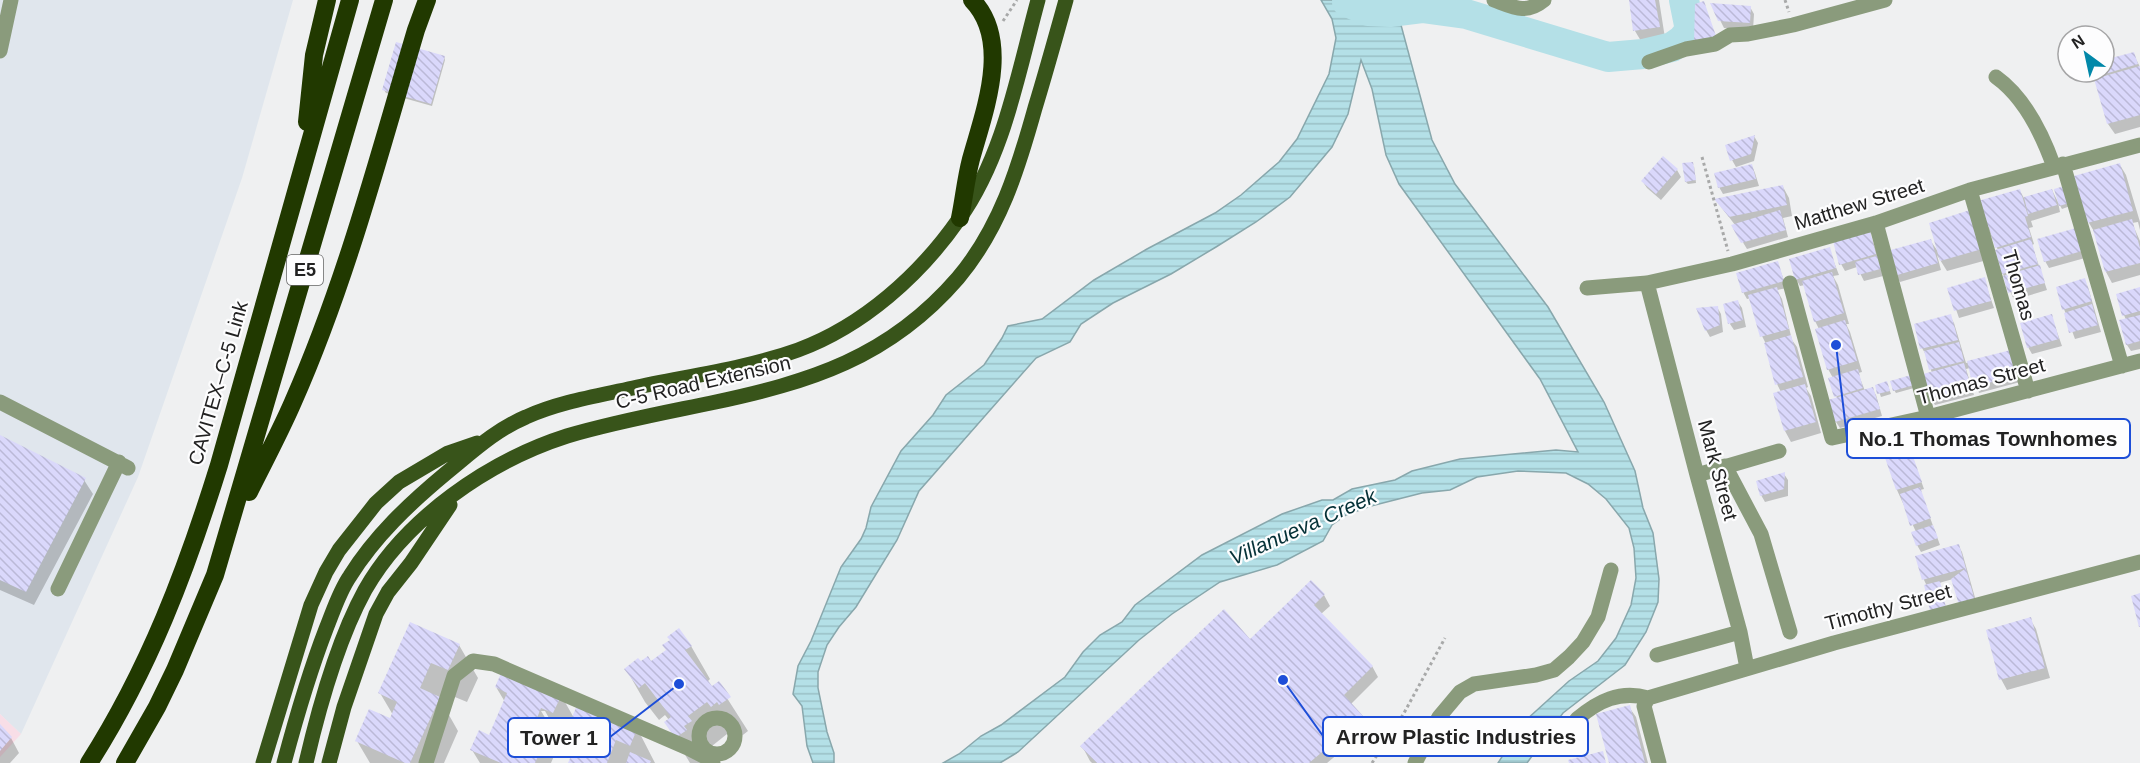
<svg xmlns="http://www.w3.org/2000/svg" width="2140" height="763" font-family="Arial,sans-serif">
<defs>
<pattern id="water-rules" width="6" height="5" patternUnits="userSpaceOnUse" patternTransform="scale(1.5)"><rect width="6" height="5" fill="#b4e0e7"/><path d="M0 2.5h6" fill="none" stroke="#9ac0c6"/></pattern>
<pattern id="building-back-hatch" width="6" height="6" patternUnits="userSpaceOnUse" patternTransform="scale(1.5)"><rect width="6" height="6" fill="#dad8fb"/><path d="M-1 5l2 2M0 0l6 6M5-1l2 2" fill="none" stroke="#bbb9d7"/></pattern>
</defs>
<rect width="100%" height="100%" fill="#eff0f1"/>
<path fill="#e0e6ed" d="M0 0H293L242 178 138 477 21 734 0 714Z"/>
<path fill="#f8dee7" d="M0 714 21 734 0 757Z"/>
<path fill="url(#water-rules)" stroke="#88a7ac" stroke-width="1.5" d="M1321 0H1360L1401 25 1432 140 1455 184 1548 307 1604 402 1635 471 1643 508 1653 533 1659 579 1658 602 1646 632 1625 665 1563 713 1527 763H1498L1525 721 1569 681 1598 661 1616 638 1631 605 1636 578 1634 548 1629 528 1606 499 1588 484 1566 473 1518 471 1477 477 1450 490 1422 493 1371 506 1346 515 1332 525 1323 541 1277 565 1220 582 1172 614 1139 640 1018 752 1000 763H943L959 754 981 736 1001 725 1065 677 1083 652 1100 635 1122 622 1135 605 1202 555 1282 514 1322 500H1333L1352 489 1395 480 1412 471 1460 459 1556 450 1578 452 1540 379 1399 184 1386 155 1372 89 1361 60 1348 114 1332 147 1290 197 1256 222 1216 247 1171 274 1113 303 1081 324 1070 342 1036 358 919 491 897 540 856 607 839 627 827 645 818 672V688L827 732 834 753V763H813L807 746 802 706 793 694 798 666 811 641 841 567 861 539 866 528 871 507 901 451 933 415 946 395 984 365 1002 338 1008 326 1042 319 1094 280 1147 249 1215 213 1241 195 1279 162 1297 139 1329 74 1336 38 1332 19Z"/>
<path fill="#0003" d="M1630 0H1659L1665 38 1641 41 1635 31Z
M1750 7 1754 14 1753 30 1724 28 1720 20Z
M2133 53 2140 67V127L2115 134 2108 124 2096 72H2104V62Z
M444 57 445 60 432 106 386 93 384 90Z
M1754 136 1758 143 1754 161 1736 167 1732 160Z
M1663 158 1677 170 1681 177 1661 200 1647 188 1643 182Z
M2120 165 2126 175 2140 222V230L2138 222 2132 223 2140 241V275L2112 283 2106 272 2095 233 2089 223 2076 177Z
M1694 166 1696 183 1688 184 1686 182Z
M1752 166 1755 173 1759 186 1723 194 1719 187Z
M1783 187 1789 198 1792 216 1783 218 1788 237 1747 249 1733 226 1735 225 1716 200Z
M2052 190 2058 202 2073 205 2062 209 2058 202 2060 212 2031 221 2033 227 2029 228 2034 244 2032 245 2047 290 2014 300 2003 274 1998 250 1987 228 2020 191 2024 198Z
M1970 212 1987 260 1947 271 1937 255 1941 270 1900 282 1896 275 1930 240 1939 253Z
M2075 230 2085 258 2049 268 2045 261Z
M1869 233 1887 275 1864 281 1857 267 1845 271 1841 264Z
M1829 249 1839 275 1833 276 1838 285 1849 324H1846L1850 332 1862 372 1858 373 1865 391 1872 389 1876 395 1882 416 1840 428 1836 422 1837 399 1833 378 1828 369 1819 329 1815 321 1805 285 1800 286 1796 279Z
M1777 262 1787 288 1777 290 1782 299 1792 340 1797 347 1808 387 1806 388 1811 396 1821 433 1791 442 1785 431 1775 394 1781 392 1777 384 1766 344 1762 336 1751 298 1747 299 1743 292Z
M1984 279 1994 308 1959 318 1949 289Z
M2084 280 2088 287 2101 332 2075 339 2064 309Z
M2140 289V349L2131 351 2127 345 2121 321 2126 320 2124 315Z
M1738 302 1742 308 1746 327 1734 330 1730 324Z
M1717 307 1721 314 1723 332 1710 337 1706 330Z
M2051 315 2062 346 2032 354 2028 347Z
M1950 316 1954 323 1966 363 2010 351 2020 382 1979 393 1970 368 1966 369 1974 395 1935 405 1931 398 1932 373 1926 355 1922 348Z
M1910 377 1914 388 1896 393 1894 390Z
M1877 386H1888L1891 394 1881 397Z
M0 437 84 480 93 494 34 605 0 590Z
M1884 450H1910L1924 489 1920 490 1940 545 1921 552 1917 545 1916 532 1897 490Z
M1784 474 1788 480V496L1765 502 1761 495Z
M1958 545 1962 552 1978 608 1953 579 1939 583 1942 588 1927 586 1924 580 1917 557Z
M1324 595 1330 606 1321 614 1372 666 1378 677 1351 704 1363 717 1369 728 1327 763H1092L1090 761 1082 746Z
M2030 619 2036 629 2050 678 2007 690 2001 679Z
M459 645 478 678 467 702 450 695 445 708 458 731 444 763H370L357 741 391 720 393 715 380 693Z
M691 646 710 679 707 682 712 688 718 684 748 731 739 738 737 734 731 739 727 734 707 750 704 763H690L666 723 669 720 665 715 659 720 645 702 626 669 640 664 651 663Z
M496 687 561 695 574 718 637 728 655 763H570L580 737 578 732 572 745 562 741 545 711H541L560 742 551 763H480L472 750 490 737 505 702Z
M1629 707 1636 717 1648 763H1610Z
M0 727 11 738 19 753 10 763H0Z"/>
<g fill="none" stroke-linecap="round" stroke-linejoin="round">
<path stroke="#b4e0e7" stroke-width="30" d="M1347 2 1368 11 1390 12 1422 8 1466 14 1608 57 1643 54 1672 47 1682 40 1690 30 1684 0"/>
</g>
<path fill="url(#building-back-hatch)" d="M1629 0H1655L1660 27 1633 31Z
M1704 1 1716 36 1694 44 1695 4Z
M1710 3 1751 6 1750 23 1718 21Z
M396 42 445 56 431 104 382 90Z
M2134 52 2138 64 2095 77 2094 72H2104V60Z
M2140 66V115L2107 124 2094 79Z
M1755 135 1751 154 1730 161 1725 145Z
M1663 156 1678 169 1656 194 1641 181Z
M1693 162 1696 180 1685 182 1682 163Z
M2120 163 2133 211 2087 223 2074 176Z
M1752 164 1756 179 1718 188 1714 173Z
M1783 185 1787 205 1729 217 1714 199Z
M2068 185 2073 202 2059 206 2054 189Z
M2020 189 2028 216 2025 217 2031 237 1995 248 1989 227 1985 228 1978 201Z
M2052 189 2057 205 2028 214 2024 197Z
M1780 210 1786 230 1741 243 1731 225Z
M1970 210 1982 249 1940 261 1929 223Z
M2132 219 2140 248V263L2105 272 2093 230Z
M2076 228 2082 251 2044 262 2037 239Z
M1870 231 1876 254 1839 265 1833 241Z
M1931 239 1938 263 1894 276 1887 251Z
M2031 239 2038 264 2002 274 1995 250Z
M1830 247 1836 268 1795 280 1789 259Z
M1880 255 1884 268 1858 275 1855 262Z
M1778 261 1784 281 1742 293 1736 273Z
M2040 265 2045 283 2008 293 2003 276Z
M1832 272 1844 313 1814 322 1802 281Z
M1985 277 1991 301 1954 311 1947 288Z
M2085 278 2092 301 2062 310 2056 287Z
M1777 287 1789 329 1760 337 1748 295Z
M2140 287V311L2122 316 2116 294Z
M1738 300 1743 320 1728 324 1723 304Z
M2092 304 2098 325 2069 333 2064 313Z
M1718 306 1720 325 1705 331 1696 308Z
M1951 314 1958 340 1920 349 1914 324Z
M2052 314 2059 339 2027 348 2020 323Z
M2140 315V341L2126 345 2119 320Z
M1845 320 1857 361 1827 370 1815 329Z
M1791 335 1803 377 1775 385 1764 343Z
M1959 342 1964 361 1929 370 1924 351Z
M2011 350 2018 375 1973 387 1967 361Z
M1964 363 1971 388 1929 399 1923 374Z
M1858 369 1863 388 1834 397 1828 378Z
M1911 375 1914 385 1893 391 1890 381Z
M1887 381 1890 391 1877 394 1875 385Z
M1805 384 1816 422 1784 431 1773 393Z
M1873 387 1880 409 1835 422 1828 400Z
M0 435 86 478 26 592 0 580Z
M1910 448 1922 482 1896 490 1882 449Z
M1785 472 1784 489 1760 496 1756 481Z
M1920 487 1931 518 1910 526 1900 494Z
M1933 525 1938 538 1916 546 1911 532Z
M1959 544 1975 601 1959 605 1951 579 1966 568 1922 580 1915 556Z
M1311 580 1325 594 1314 605 1373 666 1344 695 1364 717 1309 763H1097L1080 746 1224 609 1250 639Z
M1940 581 1947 612 1931 615 1924 585Z
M2140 593V627H2139L2131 596Z
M2031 617 2045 668 1999 680 1986 630Z
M410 622 460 644 448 670 431 663 420 688 440 697 410 763H405L355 741 369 709 390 718 397 702 378 693Z
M679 628 692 646 685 650 712 686 719 681 731 697 719 705 717 702 711 707 707 702 688 716 692 721 684 726 687 730 675 738 664 722 671 717 645 683 639 688 624 669 638 658 641 661 648 656 651 661 666 650 662 645 670 640 667 637Z
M503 669 562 694 553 713 541 708 524 750 538 756 535 763H501L470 750 479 730 489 735 507 693 495 687Z
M578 703 638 727 630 746 616 740 607 763H568L583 727 570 722Z
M1630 705 1645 763H1609L1596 714Z
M0 724 12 737 0 751Z
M1603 751 1606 763H1569L1568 760Z
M630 752 651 761 650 763H626Z"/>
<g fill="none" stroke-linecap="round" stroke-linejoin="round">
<path stroke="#a8a9a9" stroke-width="3" stroke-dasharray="3 3" stroke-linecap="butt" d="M1785 0 1789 12
M1003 21 1017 0
M1702 157 1728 251
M1372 763 1404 713 1445 638"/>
<path stroke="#8a9b7c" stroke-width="15" d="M1494 0C1513 7 1526 15 1544 0
M0 51 11 0
M1649 62 1686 49 1715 44 1730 35 1748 34 1793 25 1885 0
M1996 77C2024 97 2043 136 2054 167
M2063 164 2122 366
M1970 190 2028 391
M1876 223 1928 417
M1647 283 1697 475 1740 632 1747 668
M1790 283 1832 438 1928 417 2140 361
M1587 288 1647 283 1732 264 1876 223 1970 190 2140 145
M0 402 128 468
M1725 466 1761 534 1790 632
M1697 475 1779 451
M58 589 119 462
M1657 655 1740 632
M1648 698 1834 643 2140 562
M1648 698 1644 706 1659 763
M699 736a18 18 0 1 1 36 0a18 18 0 1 1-36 0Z
M1577 719C1598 701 1620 690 1648 698
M426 763 454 676 473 661 494 664 688 748 711 760 713 763
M1415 763 1439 717 1460 692 1474 684 1536 675 1554 670 1569 657 1583 642 1598 617 1611 570"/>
<path stroke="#38541a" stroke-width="15" d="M263 763 311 605 326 572 339 550 376 503 399 482 448 453 477 443
M284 763C296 718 309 673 326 629 333 612 339 592 350 576 375 536 409 504 445 474 471 453 495 430 526 417 559 402 597 396 633 388 688 376 745 369 798 350 863 326 920 275 959 219 1004 156 1018 73 1038 0
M306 763C319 707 337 641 365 590 406 518 489 461 567 436 614 422 663 413 711 403 810 382 889 358 958 278 1000 228 1018 169 1035 108 1046 72 1056 36 1066 0
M329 763 344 707 376 614 388 592 411 563 450 505"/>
<path stroke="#213900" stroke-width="18" d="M307 122 314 55 327 0
M960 218C964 198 966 178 971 159 984 112 1012 41 972 0
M249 492C264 462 280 432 293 402 346 282 379 155 416 30L427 0
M89 763C149 669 186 571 219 465L350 0
M125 763 157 707 175 670 215 575 384 0"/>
</g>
<g text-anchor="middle" stroke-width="4.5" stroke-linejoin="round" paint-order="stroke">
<rect fill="#fdfdfe" stroke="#646464" stroke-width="1.5" x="287" y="255" width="36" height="30" rx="4.5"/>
<g font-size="18" font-weight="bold" fill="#222">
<text x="305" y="276">E5</text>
</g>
<g font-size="20" fill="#222" stroke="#fdfdfe">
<text transform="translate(1859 204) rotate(-17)" y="7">Matthew Street</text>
<text transform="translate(2019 285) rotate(74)" y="7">Thomas</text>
<text transform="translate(1981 381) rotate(-15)" y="7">Thomas Street</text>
<text transform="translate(703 382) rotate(-13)" y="7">C-5 Road Extension</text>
<text transform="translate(218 383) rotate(-74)" y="7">CAVITEX–C-5 Link</text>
<text transform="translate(1718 470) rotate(75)" y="7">Mark Street</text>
<text transform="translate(1888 607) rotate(-15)" y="7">Timothy Street</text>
</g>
<g font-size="21" font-style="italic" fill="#053137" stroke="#fdfdfe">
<text transform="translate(1303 527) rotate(-24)" y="7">Villanueva Creek</text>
</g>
</g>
<path fill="none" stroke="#1d4ed8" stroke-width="2" d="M1836 345L1847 438M1283 680L1323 736M679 684L610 737"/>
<g fill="#1d4ed8" stroke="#fdfdfe" stroke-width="2">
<circle cx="1836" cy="345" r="6"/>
<circle cx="1283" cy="680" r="6"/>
<circle cx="679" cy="684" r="6"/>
</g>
<g fill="#fdfdfe" stroke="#1d4ed8" stroke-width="2">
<rect x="1847" y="419" width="283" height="39" rx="6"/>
<rect x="1323" y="717" width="265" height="39" rx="6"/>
<rect x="508" y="718" width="102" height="39" rx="6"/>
</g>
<g font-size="21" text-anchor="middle" font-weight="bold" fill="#222">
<text x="1988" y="446">No.1 Thomas Townhomes</text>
<text x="1456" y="744">Arrow Plastic Industries</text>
<text x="559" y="745">Tower 1</text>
</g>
<g transform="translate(2086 54) rotate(327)"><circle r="28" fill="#fdfdfe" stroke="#a5a5a6" stroke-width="1.5"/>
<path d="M0-4.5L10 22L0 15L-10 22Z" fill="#0188a9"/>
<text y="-9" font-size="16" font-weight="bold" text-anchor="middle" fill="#222222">N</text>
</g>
</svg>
